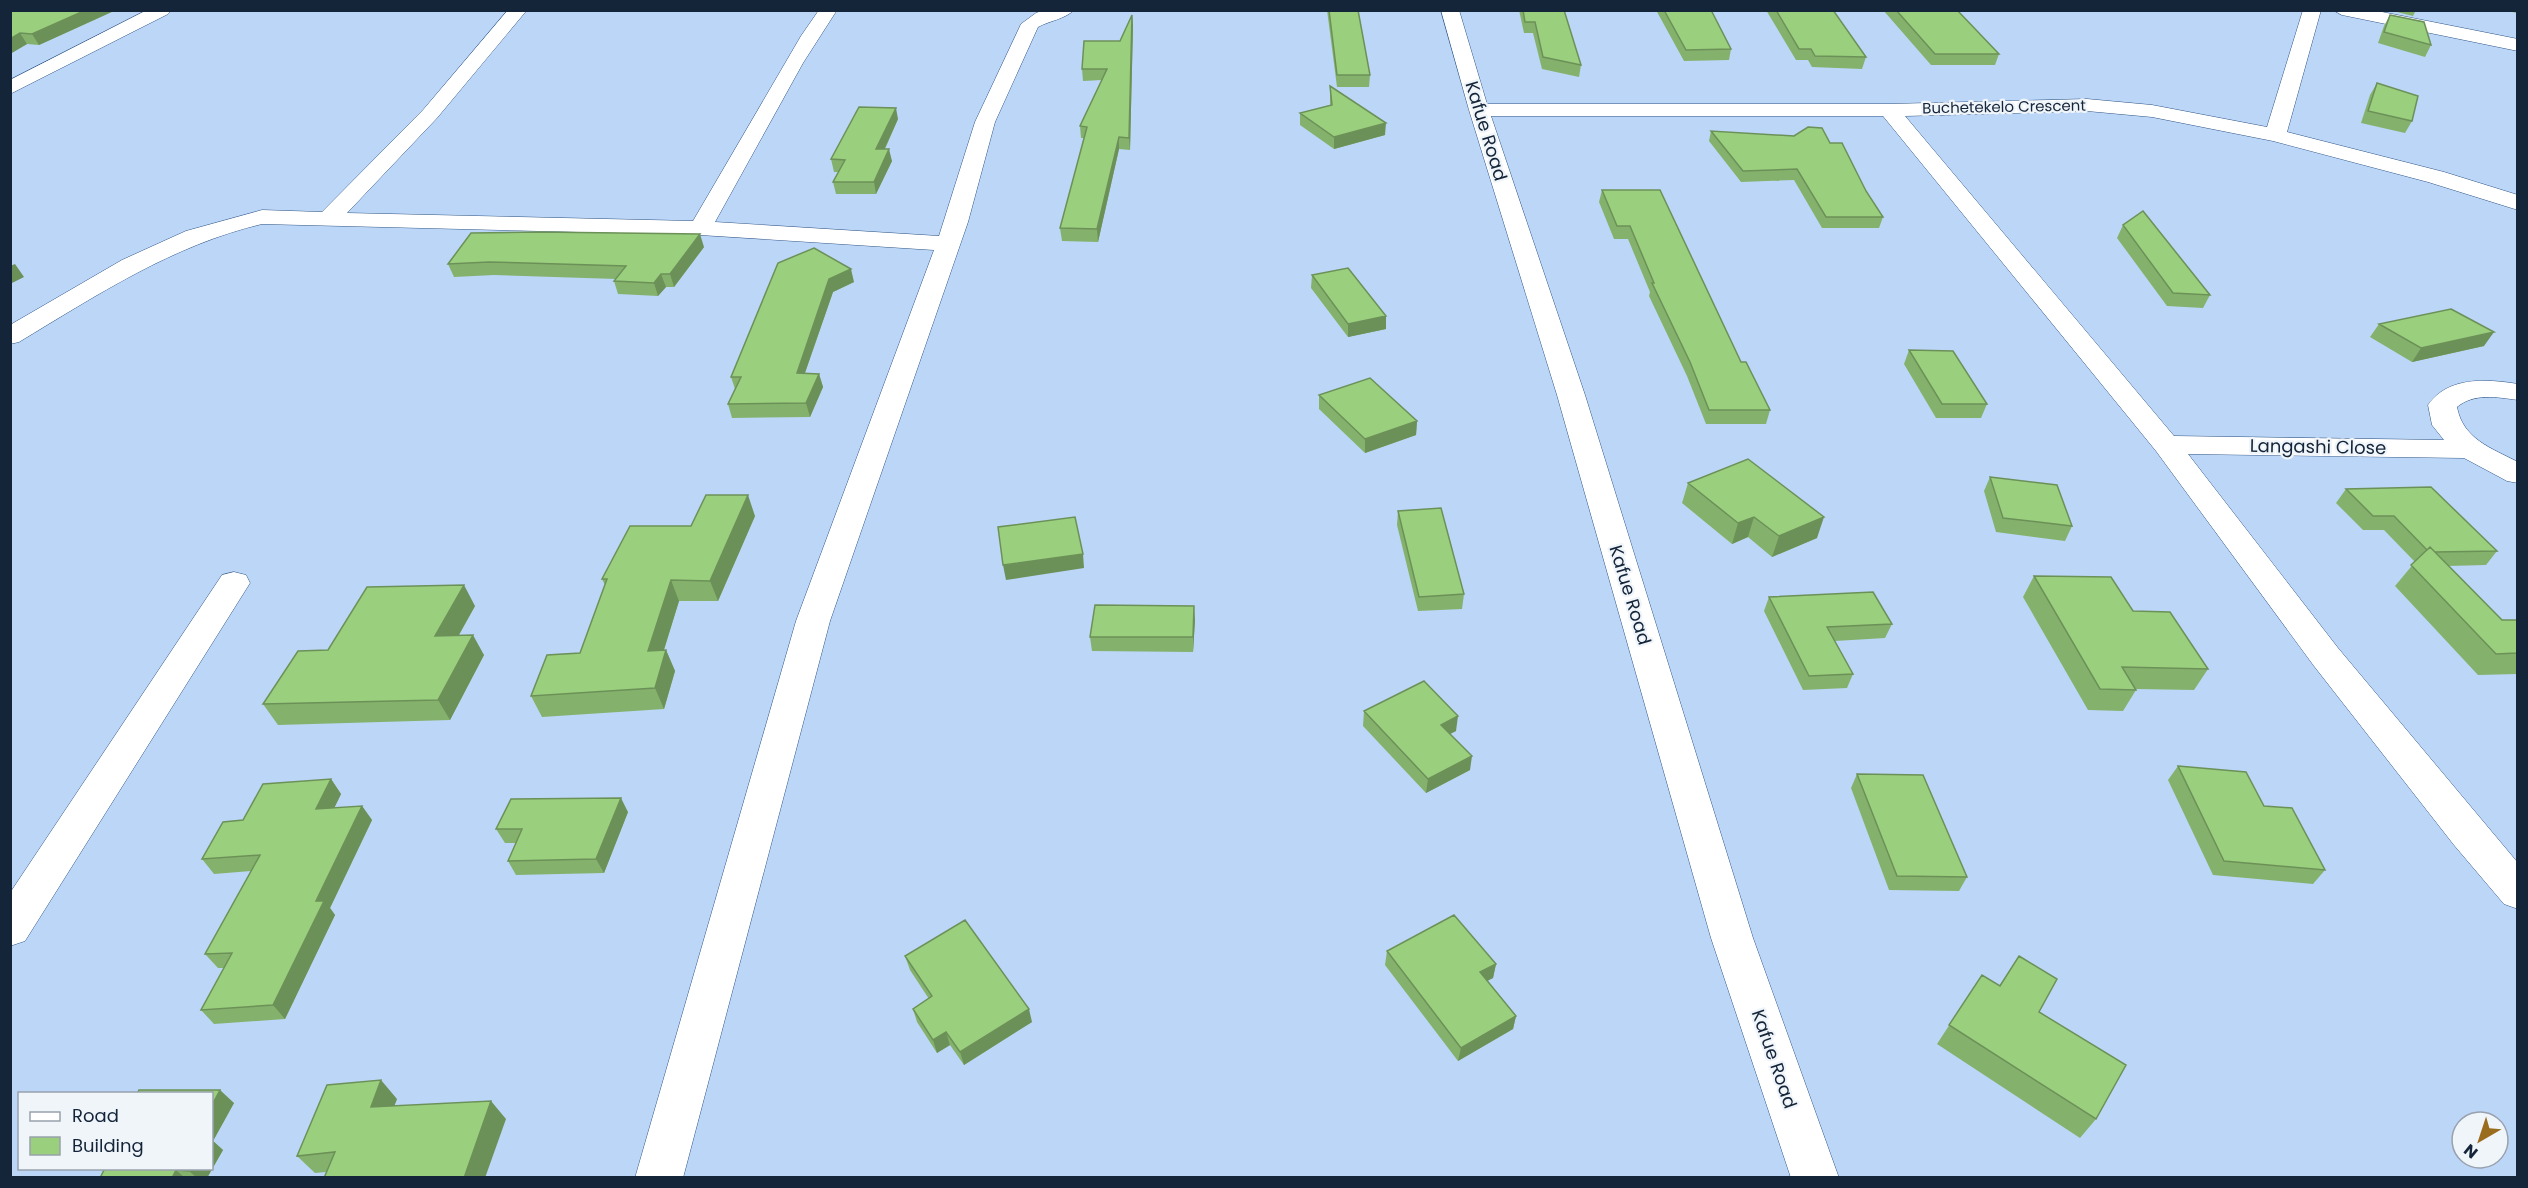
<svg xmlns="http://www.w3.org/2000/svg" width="2528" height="1188" font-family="Poppins,sans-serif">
<rect width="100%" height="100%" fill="#bcd6f7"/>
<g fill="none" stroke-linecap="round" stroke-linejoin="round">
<g stroke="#2f5585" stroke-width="1">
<path id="minor" d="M147 10H171L168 14 10 94V80Z
M508 10H527L437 118 347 213 693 221 801 36 819 10H837L803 63 715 222 939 236 975 122 1021 24 1036 13 1044 10H1074C1065 19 1049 21 1038 27L995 122 968 222 830 621 683 1178H635L796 621 934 250 700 235 262 224C173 245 97 295 19 342L10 344V325L122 260 186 231 262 210 322 212 423 110Z
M1441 10H1459L1487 104H1889L2087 99 2152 105 2267 127 2303 10H2321L2287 132 2444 172 2518 195V210L2428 182 2273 141 2152 117 2087 111 1905 116 2174 436 2444 440 2432 425 2428 405C2448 376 2487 379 2518 384V400C2496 397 2474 393 2457 407 2463 439 2491 448 2518 462V483L2507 481 2464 458 2188 454 2338 648 2518 863V909L2504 904 2454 845 2314 666 2156 451 1883 116H1491L1585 395 1753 938 1839 1178H1791L1711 938 1557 395 1469 110Z
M2333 10H2372L2518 39V51L2342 15Z
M234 572 246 575 250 583 25 941 10 946V893L222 575Z"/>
</g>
<use href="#minor" fill="#fff" fill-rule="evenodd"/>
</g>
<path fill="#84b26c" d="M10 10H116L39 45 27 44 10 54Z
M1327 10H1358L1370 75 1369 87H1337Z
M1519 10H1564L1581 65 1579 77 1542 69 1533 33H1524Z
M1656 10H1711L1731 49 1729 60 1684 61Z
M1766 10H1833L1866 57 1862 69 1812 67 1808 60H1796Z
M1883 10H1957L1999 54 1995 65H1931Z
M2389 10H2416L2413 16Z
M2502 10H2517V13Z
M1132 15 1133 26 1130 150 1119 149 1098 242 1062 241 1060 228 1084 138H1081L1080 126 1102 80 1083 81 1082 69 1120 41Z
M2390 15 2431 45 2425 57 2378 43 2384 26Z
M2377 83 2412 121 2405 133 2361 123 2370 95Z
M1330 86 1385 135 1334 149 1300 125V113L1330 105Z
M898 119 885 149 892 161 876 194H836L833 182 838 172H834L831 159Z
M1711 131 1866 191 1883 217 1879 228H1822L1794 180 1741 182 1709 141Z
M1602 190 1741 362 1770 410 1766 424H1706L1687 376 1649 296 1650 292 1628 239H1614L1599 202Z
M2123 225 2210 295 2203 308 2167 306 2117 238Z
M704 247 674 287H666L658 296 618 294 614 281 616 279 494 275 454 277 448 264Z
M778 263 854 282 833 292 805 373 819 374 823 387 810 417 732 418 728 404 735 389 731 377Z
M1312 275 1386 316V329L1348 337 1311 288Z
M2379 324 2484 346 2412 362 2370 337Z
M1909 350 1987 404 1981 418H1936L1904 364Z
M1319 395 1417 421 1416 435 1365 453 1319 409Z
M1990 477 2072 526 2065 541 1996 532 1984 491Z
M1688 483 1817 538 1772 557 1748 537 1732 544 1682 503Z
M2346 489 2497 551 2486 565 2448 566 2502 620H2517V674L2478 675 2395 586 2415 562 2384 530H2363L2336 503Z
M1398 511 1464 594 1462 609 1418 611 1397 525Z
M755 516 718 601H679L664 650H666L675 671 664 709 542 717 531 696 580 653 605 585 602 579 691 526Z
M2034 576 2133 611 2208 669 2194 690 2136 689V690L2123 711 2088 710 2023 597Z
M1769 597 1892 624 1885 638 1835 641 1853 674 1847 688 1803 690 1764 611Z
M475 606 459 635 484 655 450 720 278 725 263 704 328 650Z
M1195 620 1193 652 1092 651 1090 637Z
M1364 711 1456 731 1450 734 1470 770 1426 793 1363 726Z
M2178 766 2264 806 2325 870 2313 884 2213 875 2168 780Z
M1857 774 1967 877 1959 891 1889 890 1851 788Z
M331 779 341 794 334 808 362 806 372 820 330 908 335 915 285 1019 214 1024 201 1010 224 968H218L205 954 251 871 214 874 202 859 243 820Z
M628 812 604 873 516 875 508 861 516 843H505L496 829Z
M1387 951 1496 964 1493 978 1487 980 1516 1016 1513 1029 1458 1061 1385 965Z
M905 956 1032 1022 964 1065 950 1045 937 1053 917 1022 913 1009 929 999 910 970Z
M2019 956 2039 1012 2096 1119 2080 1138 1937 1044 1982 975 1999 986Z
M212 1094 234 1103 213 1141 223 1150 207 1178H100Z
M397 1099 394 1106 506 1119 326 1172 315 1173 297 1156Z"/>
<path fill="#6c9158" d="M86 10H116L39 45 32 34Z
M1132 15 1133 26 1130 150 1129 138Z
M20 33 27 44 10 54V39Z
M896 108 898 119 879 161 876 149Z
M1386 123 1385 135 1334 149V137Z
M1119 137V149L1098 242 1097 229Z
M889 149 892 161 876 194 874 182Z
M700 234 704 247 674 287 670 274Z
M15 264 24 277 10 284V266Z
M851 269 854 282 833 292 800 387 797 373 829 279Z
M661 274 666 287 658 296 654 283Z
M1386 316V329L1348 337V324Z
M2494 332 2484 346 2412 362 2421 348Z
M819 374 823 387 810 417 806 403Z
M1417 421 1416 435 1365 453V439Z
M748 495 755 516 718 601 710 581Z
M1754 517 1748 537 1732 544 1738 523Z
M1824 517 1817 538 1772 557 1779 536Z
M1083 554 1084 568 1006 580 1003 565Z
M671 580 679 601 657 672 648 651Z
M464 585 475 606 447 656 435 636Z
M1194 606 1195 620 1193 652V637Z
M473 635 484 655 450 720 438 700Z
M666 650 675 671 664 709 655 688Z
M1458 716 1456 731 1440 739 1441 725Z
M1472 756 1470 770 1426 793 1428 779Z
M331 779 341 794 327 823 316 809Z
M621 798 628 812 604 873 596 859Z
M362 806 372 820 330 908 335 915 285 1019 273 1005 316 901Z
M1496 964 1493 978 1478 986 1480 972Z
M1029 1009 1032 1022 964 1065 960 1052Z
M1516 1016 1513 1029 1458 1061 1461 1048Z
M946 1032 950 1045 937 1053 933 1040Z
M381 1080 397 1099 387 1125 371 1107Z
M220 1090 234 1103 213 1141 223 1150 207 1178H197L189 1171 190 1168H212V1105Z
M491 1101 506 1119 485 1178H464Z
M176 1170 185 1178H172Z"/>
<path fill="#9acf7e" stroke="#6c9158" stroke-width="1.5" d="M10 10H86L32 34 20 33 10 39Z
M1329 10H1358L1370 75H1337Z
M1523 10H1564L1581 65 1543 57 1535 22H1525Z
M1664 10H1711L1731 49 1686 50Z
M1776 10H1833L1866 57 1815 56 1811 49H1799Z
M1896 10H1957L1999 54H1935Z
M1132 15 1129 138 1119 137 1097 229 1060 228 1087 127 1080 126 1107 69H1082L1084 41H1120Z
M2390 15 2424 22 2431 45 2384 32Z
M2377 83 2418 96 2412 121 2368 111Z
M1330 86 1386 123 1334 137 1300 113 1332 105Z
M859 107 896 108 876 149H889L874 182H833L845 160 831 159Z
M1808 127 1822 128 1830 143H1842L1866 191 1883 217H1826L1797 169 1743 171 1711 131 1794 136Z
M1602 190H1660L1741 362H1746L1770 410H1709L1690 362 1652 283H1654L1630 226H1617Z
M2143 211 2210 295 2173 293 2123 225Z
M538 232 700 234 670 274H661L654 283 614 281 626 266 489 262 448 264 471 233Z
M814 248 851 269 829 279 797 373 819 374 806 403 728 404 741 377H731L778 263Z
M1348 268 1386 316 1348 324 1312 275Z
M2451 309 2494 332 2421 348 2379 324Z
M1909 350 1953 351 1987 404H1942Z
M1370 378 1417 421 1365 439 1319 395Z
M1748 459 1824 517 1779 536 1754 517 1738 523 1688 483Z
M1990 477 2057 485 2072 526 2003 518Z
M2431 487 2497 551 2435 552 2430 547 2427 550 2394 516H2373L2346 489Z
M706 495H748L710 581 671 580 648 651 666 650 655 688 531 696 547 655 580 653 607 579H602L630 526H691Z
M1441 508 1464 594 1419 597 1398 511Z
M1075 517 1083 554 1003 565 998 527Z
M2430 547 2502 620H2517V653L2496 654 2411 565Z
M2034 576 2111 577 2133 611 2170 612 2208 669 2122 667 2136 690 2100 689Z
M464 585 435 636 473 635 438 700 263 704 298 651 328 650 367 587Z
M1873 592 1892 624 1827 627 1853 674 1809 676 1769 597Z
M1095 605 1194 606 1193 637H1090Z
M1424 681 1458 716 1441 725 1472 756 1428 779 1364 711Z
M2178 766 2246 772 2264 806 2292 808 2325 870 2224 861Z
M1857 774 1923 775 1967 877 1897 876Z
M331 779 316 809 362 806 316 901H324L273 1005 201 1010 232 953 205 954 260 855 202 859 223 822 243 820 263 784Z
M621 798 596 859 508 861 522 829H496L511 799Z
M1454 915 1496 964 1480 972 1516 1016 1461 1048 1387 951Z
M965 920 1029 1009 960 1052 946 1032 933 1040 913 1009 932 996 905 956Z
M2019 956 2057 979 2039 1012 2126 1065 2096 1119 1949 1025 1982 975 2000 986Z
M381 1080 371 1107 491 1101 464 1178H324L335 1152 297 1156 327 1085Z
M139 1090H220L212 1105V1094H137Z
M105 1168H190L189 1171 176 1170 172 1178H100Z"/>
<g text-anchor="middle" stroke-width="4.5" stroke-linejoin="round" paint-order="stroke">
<g font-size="15" fill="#142439" stroke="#f0f5fa">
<text transform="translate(2004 107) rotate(-1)" y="5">Buchetekelo Crescent</text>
</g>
<g font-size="18" fill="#142439" stroke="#f0f5fa">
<text transform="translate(1486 131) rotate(73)" y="6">Kafue Road</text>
<text transform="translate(2318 447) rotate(1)" y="6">Langashi Close</text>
<text transform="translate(1630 595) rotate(73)" y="6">Kafue Road</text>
<text transform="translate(1774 1059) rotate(71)" y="6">Kafue Road</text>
</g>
</g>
<rect width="2528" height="1188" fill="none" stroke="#142439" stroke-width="24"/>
<rect x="18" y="1092" width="195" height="78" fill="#f0f5fa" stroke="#98a1ad" stroke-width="1.5"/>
<rect x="30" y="1112" width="30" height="9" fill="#ffffff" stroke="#98a1ad" stroke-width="1.5"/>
<text x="72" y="1122" font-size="18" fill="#142439">Road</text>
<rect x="30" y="1137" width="30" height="18" fill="#9acf7e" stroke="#98a1ad" stroke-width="1.5"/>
<text x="72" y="1152" font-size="18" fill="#142439">Building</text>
<g transform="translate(2480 1140) rotate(219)"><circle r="28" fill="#f0f5fa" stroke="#98a1ad" stroke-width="1.5"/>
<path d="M0-4.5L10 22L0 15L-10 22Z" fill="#9a6c1d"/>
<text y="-9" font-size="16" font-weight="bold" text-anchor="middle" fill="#142439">N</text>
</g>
</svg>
